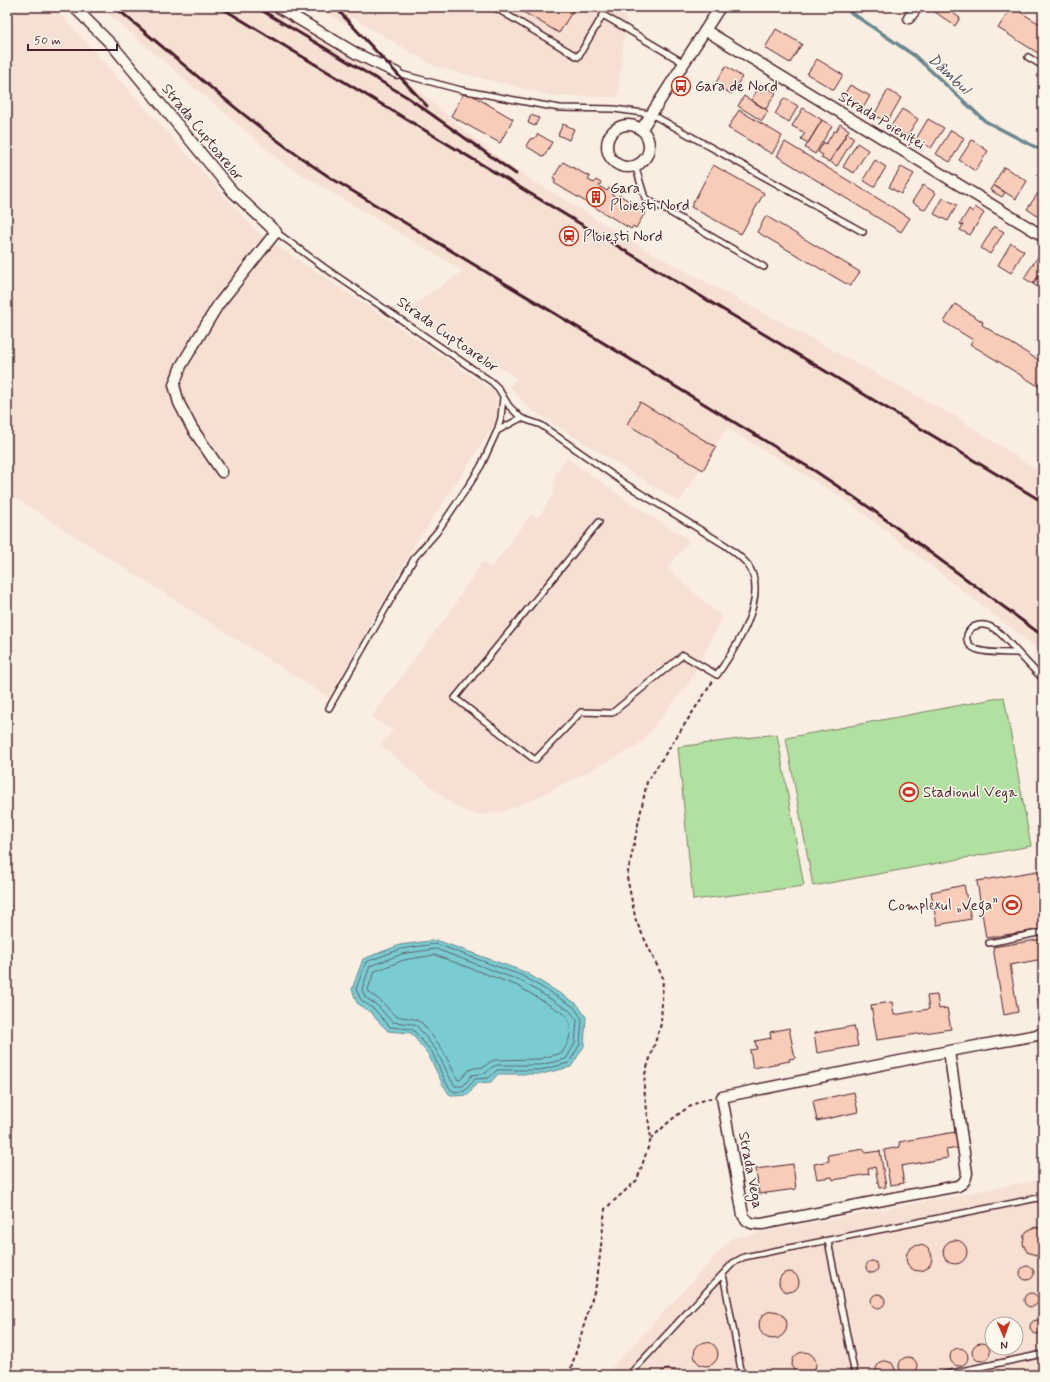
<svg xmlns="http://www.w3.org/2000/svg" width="1050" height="1382" font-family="Mynerve,sans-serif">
<rect width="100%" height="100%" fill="#faeee2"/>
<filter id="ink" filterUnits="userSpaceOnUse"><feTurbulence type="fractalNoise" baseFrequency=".025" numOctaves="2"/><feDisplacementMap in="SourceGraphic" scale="8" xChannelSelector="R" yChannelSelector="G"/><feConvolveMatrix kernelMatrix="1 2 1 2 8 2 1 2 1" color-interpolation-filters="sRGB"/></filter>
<g filter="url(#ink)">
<path fill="#f6e0d3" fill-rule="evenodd" d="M7 7H54L257 232 494 391 498 405 497 421 413 548 329 698 7 493Z
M100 7H265L384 77 412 84 435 105 464 130 514 169 647 250 955 416 1043 474V653L846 500 727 428 679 502 530 409 510 387 516 378 406 310 463 271 284 164Z
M316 7H627L618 97 553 96 436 67 352 17 346 25Z
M567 458 631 503 690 541 667 568 722 617 689 683 638 746 528 802 499 813 476 815 456 807 380 745 393 730 371 717 449 613 482 562 492 567 531 514 538 518 554 493 555 474Z
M1043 1179V1375H605L732 1238ZM992 1324H1016V1348H992Z"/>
<path fill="#b1e1a1" stroke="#7e8066" d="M1004 697 1031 846 813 886 786 738Z
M777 734 804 886 693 900 678 747Z"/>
<path fill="#7accd2" stroke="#67878f" d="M436 940 525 972 577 1004 586 1017 584 1046 571 1067 541 1074H498L491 1082 477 1083 468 1095 454 1096 449 1094 442 1083 428 1054 411 1033 388 1031 376 1019 372 1013 357 1003 352 989 363 959 400 945Z"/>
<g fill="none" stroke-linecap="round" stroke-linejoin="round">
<path stroke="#5d646e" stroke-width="1" d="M436 944 523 976 574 1007 582 1019 580 1044 569 1063 540 1070H497L489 1078 475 1079 465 1091 455 1092 451 1090 445 1081 432 1052 414 1031 411 1029 390 1027 375 1010 361 1000 356 989 366 962 401 949Z
M436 949 521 981 570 1011 577 1020 575 1043 566 1059 540 1065H497L492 1067 486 1073 472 1075 463 1086H455L450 1078 436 1050 418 1027 413 1024 392 1022 378 1006 365 997 362 989 370 966 402 954Z
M435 955 518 986 566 1015C575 1028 569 1042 562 1053L539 1059 494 1060 490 1062 484 1067 475 1068 469 1070 460 1080H458L441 1047 422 1023 414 1019 395 1016 382 1002 370 993 368 989 375 971 404 960Z"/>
<path stroke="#67878f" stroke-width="3.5" d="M843 7 915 56 985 121 1043 151"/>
</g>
<path fill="#f8ccb9" stroke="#4a1f2b" d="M515 7H575L559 33Z
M928 7H944L960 18 955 26Z
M954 7H966L962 12Z
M1012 7 1043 26V51L1041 55 998 28Z
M776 29 802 44 790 63 765 48Z
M817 59 843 75 834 90 807 74Z
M726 66 742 77 731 94 715 84Z
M761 84 776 93 766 109 751 100Z
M850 85 870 96 862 110 842 98Z
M888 90 901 98 887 122 874 115Z
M465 91 513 119 500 143 451 116Z
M744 96 768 111 762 121 738 106Z
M784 98 798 106 789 122 775 114Z
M803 108 822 120 808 143 801 139 805 133 792 126Z
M902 109 918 119 907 136 891 126Z
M739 110 782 136 772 154 728 128Z
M531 115 539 118 535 126 528 123Z
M928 119 944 128 931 148 916 139Z
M822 120 832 126 815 154 805 148Z
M563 124 574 129 569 140 558 135Z
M840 124 849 130 829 162 821 158 823 155 818 152 824 142 826 144 834 131 836 132Z
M951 130 964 138 950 162 936 154Z
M847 133 854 138 837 166 830 162Z
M538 134 552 142 544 157 526 146 530 139 535 138Z
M972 140 988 151 975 171 959 160Z
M785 142 910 218 901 232 777 156Z
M857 143 868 150 854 173 843 167Z
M875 160 886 167 874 187 863 180Z
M563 162 590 177 588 180 594 183 596 180 601 183 599 186 607 191 609 188 614 191 612 194 618 198 619 195 646 211 636 228 633 226 631 229 554 183 556 180 553 178Z
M713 165 764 193 741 234 691 207Z
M901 167 914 174 901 194 889 187Z
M1004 167 1027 181 1016 199 993 185Z
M923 185 936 193 925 210 912 202Z
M993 185 1005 192 1002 197 990 190Z
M1043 186V218L1042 219 1027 209Z
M943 198 957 205 948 221 934 214Z
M975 207 984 213 970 235 960 230 963 225 960 224 969 209 973 212Z
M766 216 860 272 850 286 757 232Z
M994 226 1004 232 990 254 981 248Z
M1011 243 1024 251 1011 273 998 265Z
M1043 249V269L1033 284 1024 278Z
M1043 269V287L1042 290 1033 284Z
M955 304 983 322 982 325 1043 363V389L970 344 973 340 944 322Z
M640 402 716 447 703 470 627 424Z
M1043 870V929L986 938 977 881Z
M964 885 971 919 937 925 931 892Z
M1043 939V959L1010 965 1018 1012 1004 1015 993 947Z
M1043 994V1018H1041L1037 995Z
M937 995 939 1009 947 1008 951 1029 877 1040 871 1005 892 1002 894 1015 929 1009 927 996Z
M854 1026 858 1046 817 1053 814 1033Z
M789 1028 795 1058 789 1059 790 1061 753 1068 750 1050 757 1049 755 1041 771 1038 770 1032Z
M854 1092 858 1112 817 1121 813 1101Z
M955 1132 958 1148 946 1150 948 1158 901 1166 904 1183 890 1185 884 1150 900 1147 899 1142Z
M864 1149 865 1153 880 1151 886 1187 879 1188 875 1167 868 1169 869 1174 833 1180 832 1177 817 1179 814 1164 829 1161 828 1155Z
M793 1164 796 1189 759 1194 756 1169Z
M1035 1227 1043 1229V1253L1040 1255H1036L1027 1252 1023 1244 1024 1235 1027 1231Z
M943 1252a12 12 0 1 1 24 0a12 12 0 1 1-24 0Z
M906 1258a13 13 0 1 1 26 0a13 13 0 1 1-26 0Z
M866 1267a6 6 0 1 1 12 0a6 6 0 1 1-12 0Z
M1020 1273a7 7 0 1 1 14 0a7 7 0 1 1-14 0Z
M779 1282a10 10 0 1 1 20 0a10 10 0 1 1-20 0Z
M1024 1300a7 7 0 1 1 14 0a7 7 0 1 1-14 0Z
M871 1301a7 7 0 1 1 14 0a7 7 0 1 1-14 0Z
M759 1325a14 14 0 1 1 28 0a14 14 0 1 1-28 0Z
M1030 1327a7 7 0 1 1 14 0a7 7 0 1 1-14 0Z
M694 1354a12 12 0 1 1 24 0a12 12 0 1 1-24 0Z
M972 1352a9 9 0 1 1 18 0a9 9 0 1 1-18 0Z
M950 1357a9 9 0 1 1 18 0a9 9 0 1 1-18 0Z
M792 1364a12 12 0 1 1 24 0a12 12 0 1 1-24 0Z
M899 1366a9 9 0 1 1 18 0a9 9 0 1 1-18 0Z
M882 1361H886L892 1363 895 1369 894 1375H877L876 1368 879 1363Z
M668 1369 675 1371 679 1375H659L662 1371Z"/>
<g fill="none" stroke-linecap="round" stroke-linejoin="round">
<g stroke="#4a1f2b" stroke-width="8">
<path id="lane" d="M494 7 578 57 603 15 684 63
M1028 57 1043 66
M397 73 461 90 542 105 560 108 614 109 651 114 863 232
M635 165 645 198 764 267
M276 232 325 268 492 382 498 388 509 406 521 418 541 425 627 485 725 545C733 551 742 557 748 565 770 597 735 649 717 675L683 655 612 713 581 712 535 760 455 698 599 522
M497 431 501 418 503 397
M1018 653C1006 652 990 654 978 650 955 642 971 616 993 628 1000 632 1006 639 1011 645 1022 657 1032 668 1043 679
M329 708 415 557 437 532 471 482 481 466 497 431 521 418
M989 943 1043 932
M828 1241 855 1375
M723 1274 742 1375
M629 1375 733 1263 744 1257 1043 1197
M942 1375 1043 1354"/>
</g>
<g stroke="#4a1f2b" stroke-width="13">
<path id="street" d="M74 7 113 46 232 191 276 232 218 305 181 366 174 385 179 403 192 428 222 472
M278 7 357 54 397 73
M909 18 917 7
M705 30 1043 236
M607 146a21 21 0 1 1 42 0a21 21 0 1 1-42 0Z
M641 130 720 7
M949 1051 967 1173C966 1180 964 1183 958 1186L893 1198 762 1224C753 1224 748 1224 743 1215L722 1097 949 1051 1043 1034"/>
</g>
<path stroke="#4a1f2b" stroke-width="2" stroke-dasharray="4 3" stroke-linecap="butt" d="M651 1139C669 1121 687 1104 711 1098
M569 1375 597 1282 605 1209 637 1180 651 1139 644 1088 645 1074 661 1024 663 978 636 921 627 877 647 782 713 681"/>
<use href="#lane" stroke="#fbf7ec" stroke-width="5"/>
<use href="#street" stroke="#fbf7ec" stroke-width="10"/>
<path stroke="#4a1f2b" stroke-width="3" d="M115 7C185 65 255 129 331 178L815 471 870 508 1043 636
M220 7 1043 502
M256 7 407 97 516 174
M335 7 427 106"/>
</g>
</g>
<defs>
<g id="bus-ring" transform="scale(1)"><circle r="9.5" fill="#fbf7ec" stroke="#c8321e" stroke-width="1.5"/><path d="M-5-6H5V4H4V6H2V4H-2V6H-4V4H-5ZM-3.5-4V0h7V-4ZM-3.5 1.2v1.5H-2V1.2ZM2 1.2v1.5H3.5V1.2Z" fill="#c8321e"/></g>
<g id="building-ring" transform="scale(1)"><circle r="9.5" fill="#fbf7ec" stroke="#c8321e" stroke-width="1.5"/><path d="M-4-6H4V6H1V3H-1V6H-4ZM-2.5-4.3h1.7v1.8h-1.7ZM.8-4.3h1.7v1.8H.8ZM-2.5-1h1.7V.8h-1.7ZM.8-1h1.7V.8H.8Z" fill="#c8321e"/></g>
<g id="station-ring" transform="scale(1)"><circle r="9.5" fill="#fbf7ec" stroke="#c8321e" stroke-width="1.5"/><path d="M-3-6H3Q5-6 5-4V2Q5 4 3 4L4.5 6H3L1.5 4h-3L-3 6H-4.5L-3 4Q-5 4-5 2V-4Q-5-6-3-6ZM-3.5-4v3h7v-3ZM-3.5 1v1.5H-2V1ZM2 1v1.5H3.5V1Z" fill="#c8321e"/></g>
<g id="stadium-ring" transform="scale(1)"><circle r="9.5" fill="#fbf7ec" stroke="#c8321e" stroke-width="1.5"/><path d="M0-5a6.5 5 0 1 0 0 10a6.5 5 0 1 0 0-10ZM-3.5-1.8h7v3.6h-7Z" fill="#c8321e"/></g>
</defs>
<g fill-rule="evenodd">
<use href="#bus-ring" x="681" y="86"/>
<use href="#building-ring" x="596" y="197"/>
<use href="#station-ring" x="569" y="236"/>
<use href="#stadium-ring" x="909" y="792"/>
<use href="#stadium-ring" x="1012" y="905"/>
</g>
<g text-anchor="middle" stroke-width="3" stroke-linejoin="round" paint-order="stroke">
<g font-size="15" fill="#4a1f2b" stroke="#fbf7ec" text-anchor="start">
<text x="695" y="91">Gara de Nord</text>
<text x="610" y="193">Gara<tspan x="610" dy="17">Ploiești Nord</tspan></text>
<text x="583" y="241">Ploiești Nord</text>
<text x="923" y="797">Stadionul Vega</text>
<text x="998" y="910" text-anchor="end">Complexul „Vega”</text>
</g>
<g font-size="15" fill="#4a1f2b" stroke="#fbf7ec">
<text transform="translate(882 120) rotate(31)" y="5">Strada Poieniței</text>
<text transform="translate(203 132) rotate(51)" y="5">Strada Cuptoarelor</text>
<text transform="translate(448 334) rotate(35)" y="5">Strada Cuptoarelor</text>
<text transform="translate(751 1170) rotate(79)" y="5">Strada Vega</text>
</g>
<g font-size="16" font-style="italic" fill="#58535d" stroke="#fbf7ec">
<text transform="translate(950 73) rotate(43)" y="6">Dâmbul</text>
</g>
</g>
<rect width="1050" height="1382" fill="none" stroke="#fbf7ec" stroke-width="24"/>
<rect x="12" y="12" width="1026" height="1358" fill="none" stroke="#4a1f2b" stroke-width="1.5" filter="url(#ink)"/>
<g transform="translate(1004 1336) rotate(178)"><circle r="19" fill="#fbf7ec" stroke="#b4a19f"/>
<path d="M0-3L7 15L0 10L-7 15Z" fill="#c8321e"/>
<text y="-6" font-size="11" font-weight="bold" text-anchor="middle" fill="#4a1f2b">N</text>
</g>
<path d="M28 44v6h89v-6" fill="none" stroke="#4a1f2b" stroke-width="2"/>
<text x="34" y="44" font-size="12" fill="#4a1f2b" stroke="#fbf7ec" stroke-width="3" paint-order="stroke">50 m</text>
</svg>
